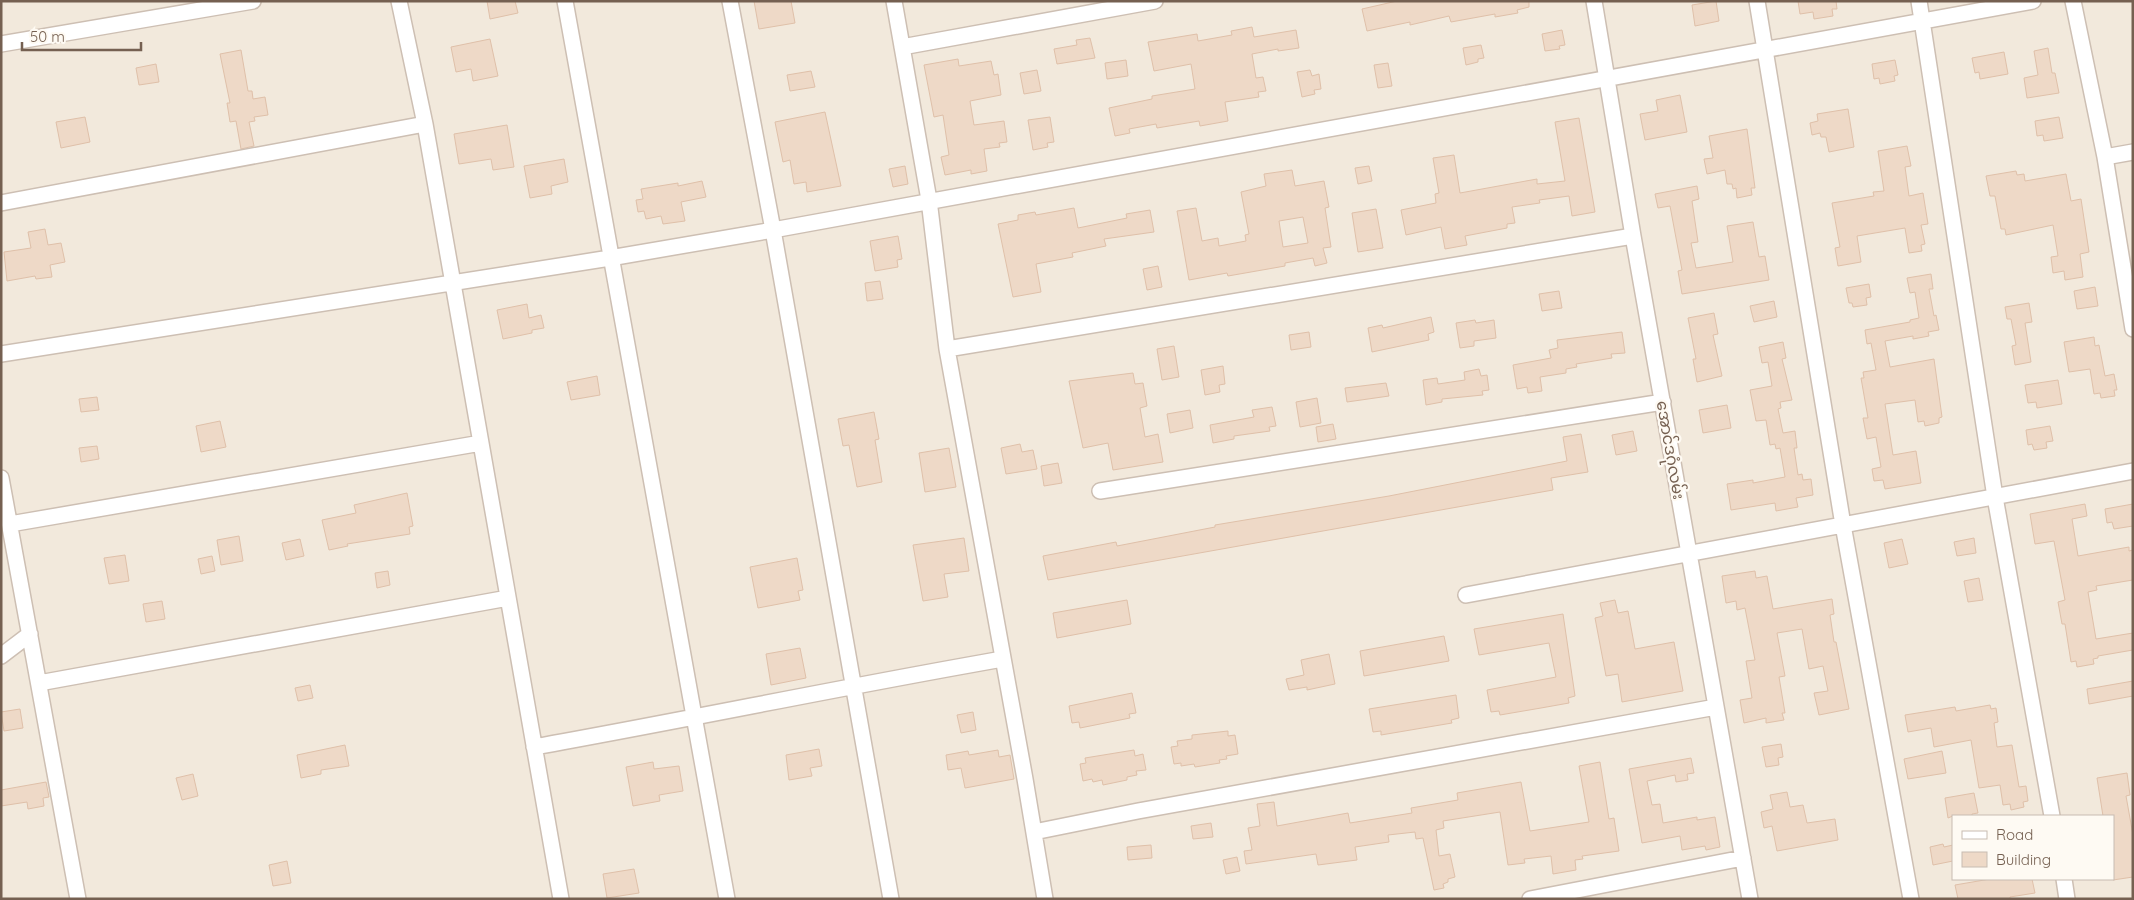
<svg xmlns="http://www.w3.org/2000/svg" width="2134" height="900" font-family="Quicksand,'Noto Sans Myanmar',sans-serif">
<rect width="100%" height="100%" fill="#fbf6ed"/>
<path fill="#f2e9dc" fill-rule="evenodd" d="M1 1H2133V899H1ZM1953 816H2113V879H1953Z"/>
<path fill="#eed9c7" stroke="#dfc0a9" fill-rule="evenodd" d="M487 1H515L518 13 490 19Z
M754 1H791L795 23 759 29Z
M1397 1H1529V7L1517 10 1518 13 1495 17V14L1451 22 1449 16 1410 25V22L1367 31 1362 9Z
M1716 1 1719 21 1695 26 1692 5Z
M1798 1H1836L1837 9H1832L1833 16 1814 19 1813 12 1800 14Z
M1252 27 1254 37 1296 30 1299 48 1278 51V49L1252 54 1256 78 1263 77 1266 91 1258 92 1259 97 1225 102 1228 121 1200 126 1199 121 1157 128 1156 124 1129 129 1130 133 1115 136 1109 108 1152 99V96L1195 89 1191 64 1154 71 1148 42 1197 34 1198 41 1232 35 1231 31Z
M1562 30 1565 45 1559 46 1560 49 1545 51 1542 34Z
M1090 38 1095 58 1057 64 1054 49 1077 45 1076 40Z
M490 39 498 76 473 81 471 69 456 72 451 47Z
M1481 45 1484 58 1478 59V62L1466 65 1463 48Z
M2048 48 2052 73H2055L2059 93 2027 98 2024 78 2038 75 2034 51Z
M241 50 248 91H252L253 99 265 97 268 115 254 117 255 121 249 122 254 146 241 149 236 121 230 122 227 103H230L220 54Z
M2004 52 2008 74 1980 79 1979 72 1975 73 1972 58Z
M958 59 959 66 991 61 994 75 998 74 1001 95 970 101 974 125 1004 121 1007 142 999 143 1000 147 984 149 987 171 971 174V170L945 175 941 157 949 155 943 115 934 117 924 65Z
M1126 60 1128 76 1107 79 1105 63Z
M1895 60 1898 75 1894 76 1895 81 1880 84 1879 78 1874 79 1872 64Z
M1388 63 1392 86 1378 88 1374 65Z
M156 64 159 82 139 85 136 68Z
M1037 70 1041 91 1024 94 1020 73Z
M1310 70 1312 76 1319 74 1321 89 1314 90 1315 94 1302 97 1297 72Z
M811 71 815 87 790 91 787 75Z
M1680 95 1687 132 1645 140 1640 114 1658 111 1656 100Z
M1848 109 1854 147 1829 152 1826 137H1821L1820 133 1812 135 1810 123 1818 121 1817 114Z
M825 112 841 186 807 192 806 182 794 184 790 160 783 162 775 122Z
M85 117 90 142 61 148 56 122Z
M1050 117 1054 142 1047 143 1048 147 1033 150 1028 120Z
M2059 117 2063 138 2044 141 2043 135 2037 136 2035 121Z
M1579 118 1595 212 1572 216 1569 196 1539 200 1540 203 1512 207 1515 223 1507 224V228L1465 236 1467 245 1445 249 1441 227 1406 235 1401 210 1436 203 1435 194 1439 193 1433 158 1454 155 1460 193 1537 179V184L1565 181 1555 122Z
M507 125 514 167 493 170 491 159 459 164 454 134Z
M1747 129 1755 188H1751L1752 195 1737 198 1736 188 1733 189 1732 184H1727L1725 170 1707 174 1704 159 1713 158 1709 136Z
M1907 146 1911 166 1905 167 1909 196 1923 193 1928 224 1921 225 1925 244 1921 245 1922 251 1909 253 1905 228 1857 236 1861 262 1838 266 1835 248 1840 247 1832 203 1874 196 1873 192 1884 191 1878 151Z
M564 159 568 182 551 186 552 194 530 198 524 166Z
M905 166 908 184 893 187 889 169Z
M1369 166 1372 181 1358 184 1355 168Z
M1292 170 1295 186 1324 181 1329 207 1325 208 1331 247 1323 248 1327 263 1315 266 1313 258 1285 263V266L1268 269 1228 276 1227 273 1189 280 1177 211 1196 208 1202 241 1218 238 1219 246 1246 241 1245 235 1249 234 1241 192 1266 186 1264 174ZM1303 217 1308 243 1283 247 1279 221Z
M2016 171 2017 175 2024 174 2025 181 2066 174 2071 201 2081 199 2089 252 2080 254 2083 277 2065 280 2064 271 2053 273 2051 257 2058 256 2053 225 2006 235 2005 229H2001L1995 196H1990L1986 176Z
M702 181 706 197 681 202 685 221 663 224 661 216 646 219 644 211 638 212 636 200 643 199 641 189 678 183V186Z
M1697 186 1699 199 1692 201 1698 242 1691 243 1696 268 1733 262 1727 226 1753 222 1759 257 1765 256 1769 280 1682 294 1678 271 1682 270 1670 206 1658 208 1655 194Z
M1074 208 1078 228 1127 218 1126 214 1150 210 1154 232 1104 239 1106 246 1072 253 1073 257 1036 264 1041 292 1013 297 998 224 1018 220V215L1035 212 1036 215Z
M1376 209 1383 248 1358 252 1352 213Z
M45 229 48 245 61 243 65 262 50 265 52 277 36 279 35 276 7 281 4 252 31 248 28 232Z
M898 236 902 259 897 260 898 267 875 271 870 241Z
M1158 266 1162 287 1147 290 1143 269Z
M1931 274 1933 289H1929L1934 316 1936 315 1939 330 1928 332 1929 336 1913 339V336L1885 341 1890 367 1934 359 1942 417 1939 418V423L1925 426 1924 421 1918 422 1915 400 1885 404 1893 455 1916 451 1921 483 1885 489 1883 480 1874 481 1872 469 1881 467 1876 437 1867 439 1863 418H1868L1861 378H1864L1863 372 1876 370 1871 343 1867 344 1865 330 1910 322V320L1919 318 1915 292 1910 293 1907 278Z
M880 281 883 299 867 301 865 283Z
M1869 284 1871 297 1866 298 1867 305 1853 307 1852 303H1849L1846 288Z
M2095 287 2098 306 2077 309 2074 291Z
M1559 291 1562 308 1542 311 1539 294Z
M1774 301 1777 317 1754 322 1750 306Z
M2029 303 2032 322 2025 323 2031 362 2015 365 2012 346 2016 345 2011 319H2007L2005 307Z
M527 304 529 318 541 315 544 328 532 330V333L503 339 497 310Z
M1714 313 1718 334 1713 335 1722 376 1697 382 1693 359H1696L1688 318Z
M1431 317 1434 332 1428 334 1429 340 1372 352 1368 328 1382 325 1383 328Z
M1475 320 1476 323 1494 320 1496 338 1474 341V346L1460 348 1456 323Z
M1309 332 1311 347 1291 350 1289 335Z
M1622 332 1625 353 1611 354 1612 358 1576 364 1577 367 1566 369V373L1540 377 1542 391 1528 393 1527 387 1517 389 1513 365 1551 358 1549 350 1558 348 1557 340Z
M2094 337 2095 346 2099 345 2105 376 2114 374 2117 390H2114L2115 396 2101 398 2100 393 2094 394 2090 369 2069 372 2064 342Z
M1783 342 1786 358 1782 359 1792 400 1780 402 1781 408 1778 409 1783 433 1795 431 1797 448H1794L1798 475 1802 474 1803 480 1811 479 1813 495 1796 498 1798 507 1776 511 1775 503 1731 510 1727 484 1753 480V483L1785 477 1780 448 1776 449 1775 444 1770 445 1766 420 1756 421 1750 390 1772 386 1768 362 1762 363 1759 347Z
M1174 346 1179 377 1162 380 1157 349Z
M1223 366 1225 384 1219 385 1220 392 1205 395 1201 370Z
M1479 369 1481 376 1487 375 1489 390 1482 391 1483 395 1442 399V402L1426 405 1423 380 1437 378 1438 384 1465 380 1464 372Z
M1133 373 1135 384 1143 383 1147 406 1140 408 1145 437 1158 434 1163 462 1113 470 1108 443 1083 448 1069 381Z
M597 376 600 395 571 400 567 382Z
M2058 380 2062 404 2037 408 2036 402 2028 403 2025 385Z
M1386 383 1389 396 1347 402 1345 388Z
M97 397 99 410 81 412 79 399Z
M1317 398 1321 423 1300 427 1296 402Z
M1727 405 1731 428 1703 433 1699 410Z
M1272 407 1276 426 1269 427 1270 431 1234 436V439L1213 443 1210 425 1254 417 1252 410Z
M1190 410 1193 428 1170 433 1167 414Z
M874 412 879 439 875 440 882 482 857 487 849 445 843 446 838 419Z
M220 421 226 447 201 452 196 426Z
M1333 424 1336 439 1318 442 1316 427Z
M2050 426 2053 441 2046 442 2047 448 2034 450 2032 444 2028 445 2026 430Z
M1633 431 1637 451 1616 455 1612 435Z
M1581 434 1588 472 1551 478 1553 490 1048 580 1043 556 1116 542 1117 546 1215 527V525L1389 496 1567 461 1563 437Z
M1020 444 1022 452 1033 450 1037 469 1006 474 1001 448Z
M97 446 99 459 81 462 79 448Z
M949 448 956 487 925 492 919 453Z
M1058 463 1062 483 1044 486 1041 466Z
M407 493 413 526 409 527 410 534 347 544 348 546 329 550 322 520 356 513 354 505Z
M2085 504 2087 516 2072 519 2078 556 2129 547V551L2133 550V580L2096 586 2097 590 2088 592 2096 639 2133 633V650L2098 656V658L2093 659 2094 664 2077 667 2076 661 2071 662 2065 624H2062L2058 602 2065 600 2054 541 2035 544 2030 514Z
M2133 504V526L2114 529 2112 522 2107 523 2105 509Z
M239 536 243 561 221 565 217 540Z
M964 538 969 571 944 574 948 597 923 601 913 545Z
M1974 538 1976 553 1957 556 1954 542Z
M300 539 304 556 286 560 282 543Z
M1902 539 1908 564 1889 568 1884 543Z
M125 555 129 581 109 584 104 558Z
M212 556 215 571 201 574 198 559Z
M797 558 803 590 798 591 800 600 758 608 750 567Z
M388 571 390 585 377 588 375 573Z
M1755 571 1756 578 1767 576 1773 609 1832 599 1834 614 1830 615 1834 642H1836L1849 709 1819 715 1814 693 1828 691 1823 666 1809 669 1802 629 1777 633 1785 676 1779 677 1785 713H1782L1784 720 1766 723V718L1744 723 1740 700 1752 698 1746 661 1755 660 1745 608 1737 610 1736 601 1726 603 1722 576Z
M1979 578 1983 600 1968 602 1964 581Z
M1127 600 1131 624 1057 638 1053 613Z
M1615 600 1618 613 1628 611 1635 649 1674 642 1683 691 1622 702 1618 674 1606 676 1595 618 1603 616 1600 603Z
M162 601 165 619 146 622 143 604Z
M1563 614 1575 696 1568 698 1569 703 1541 708 1500 715 1499 711 1491 712 1487 690 1556 677 1549 643 1479 655 1474 629Z
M1444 636 1449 661 1364 676 1360 651Z
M800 648 806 678 771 685 766 654Z
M1329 654 1335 684 1307 690V687L1289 690 1286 679 1304 675 1301 660Z
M2133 681V696L2089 704 2087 689Z
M310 685 313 698 298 701 295 688Z
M1132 693 1136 713 1129 714 1130 718 1080 728 1079 722 1072 723 1069 706Z
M1456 695 1459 718 1451 720 1452 723 1381 735V731L1373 732 1369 709Z
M1990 705 1991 709 1996 708 1998 722 1994 723 1997 747 2012 745 2019 787 2026 786 2028 801 2023 802 2024 807 2011 810 2010 804 2003 805 2000 785 1979 788 1971 740 1934 747 1931 728 1908 732 1905 715 1955 707 1956 711Z
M20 709 23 728 4 731 1 712Z
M973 712 976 730 961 733 957 715Z
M1228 731V736L1235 735 1238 754 1226 756 1227 759 1219 760 1220 763 1195 767 1194 764 1181 766V763L1174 764 1171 747 1178 746 1177 741 1192 739V735Z
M1781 744 1783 757 1778 758 1779 765 1766 767 1762 747Z
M345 745 349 766 321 770V774L301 778 297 755Z
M819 749 822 766 810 768 812 776 789 780 786 755Z
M998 750 999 757 1010 755 1014 779 965 788 961 768 948 770 946 755 968 751 969 755Z
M1134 750 1135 756 1143 754 1146 770 1136 771 1137 775 1127 777V780L1103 785 1102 780 1093 782 1092 779 1083 781 1080 764 1086 763 1085 758Z
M1942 751 1946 773 1908 779 1904 759Z
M1691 758 1694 773 1687 774 1688 780 1676 782 1675 775 1647 781 1652 805 1660 804 1663 823 1697 817V820L1715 817 1720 847 1706 850 1705 846 1682 850 1680 836 1642 843 1629 769Z
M653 762 654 769 679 766 683 791 659 795 660 801 633 806 626 767Z
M1600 762 1609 819 1614 818 1619 851 1582 856 1583 859 1575 860 1576 870 1553 874 1551 856 1524 859 1525 863 1508 865 1500 812 1443 821 1444 828 1436 830 1439 856 1450 854 1455 877 1448 879V882L1443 884 1444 888 1434 890 1423 838 1416 839 1415 832 1388 835 1389 842 1355 847 1357 860 1318 865 1316 854 1246 864 1244 851 1252 850 1248 828 1260 826 1257 804 1274 802 1277 826 1348 813 1350 823 1412 813 1411 808 1458 800 1457 793 1521 782 1530 831 1589 822 1579 766Z
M2127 773 2130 795 2126 796 2133 835V877L2113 880V816H2103L2097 778Z
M193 774 198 796 182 800 176 778Z
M46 782 49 797 43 798 44 806 28 809 27 802 1 806V790Z
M1787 792 1790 807 1803 805 1807 823 1835 819 1838 840 1777 851 1772 826 1764 828 1761 812 1773 809 1770 795Z
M1974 793 1978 813 1972 814V816H1953L1948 818 1945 798Z
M1211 823 1213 837 1193 839 1191 826Z
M1943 844 1944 847 1953 845V861L1933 865 1930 847Z
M1151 845 1152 858 1128 860 1127 847Z
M1237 857 1240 871 1226 874 1223 860Z
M287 861 291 883 273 886 269 865Z
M634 869 639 893 607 898 603 874Z
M1990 879H2032L2035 893 2010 897V899H1958L1955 885Z"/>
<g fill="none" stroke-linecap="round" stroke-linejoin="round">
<g stroke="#cdbfb3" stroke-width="18">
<path id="street" d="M399 1 425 124 561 899
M565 1 727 899
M730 1 773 230 891 899
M894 1 929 200 947 349 1025 779 1045 899
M1594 1 1633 236 1750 899
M1757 1 1843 525 1911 899
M1919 1 1995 497 2052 816
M2073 1 2105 157 2133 329
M1 44 253 1
M902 47 1155 1
M2105 157 2133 152
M1 203 425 124
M947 349 1633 236
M1 354 610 258 773 230 2033 1
M1 478 78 899
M1100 491 1663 402
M10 524 481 443
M1466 595 2133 471
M1 656 30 634
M39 683 508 598
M534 747C691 719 847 686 1003 659
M1034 832 1138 811 1716 707
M2064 879 2067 899
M1530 899 1743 858"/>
</g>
<use href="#street" stroke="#fff" stroke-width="15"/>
</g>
<g text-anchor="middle" stroke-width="4.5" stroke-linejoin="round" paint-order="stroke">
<g font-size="16" fill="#756051" stroke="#fefaf3">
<text transform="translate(1671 450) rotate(80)" y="6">အောင်ဒဂုံလမ်း</text>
</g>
</g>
<rect width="2134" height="900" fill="none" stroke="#756051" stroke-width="5"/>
<rect x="1952" y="815" width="162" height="65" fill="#fefaf3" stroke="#c7bcb2"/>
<rect x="1962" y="831" width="25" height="8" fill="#ffffff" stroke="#c7bcb2"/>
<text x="1996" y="840" font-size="15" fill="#756051">Road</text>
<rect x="1962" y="852" width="25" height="15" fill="#eed9c7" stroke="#c7bcb2"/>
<text x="1996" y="865" font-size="15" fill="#756051">Building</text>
<path d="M22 42v8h119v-8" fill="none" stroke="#756051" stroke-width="2.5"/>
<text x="30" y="42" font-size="15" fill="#756051" stroke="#fefaf3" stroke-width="4" paint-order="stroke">50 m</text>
</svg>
